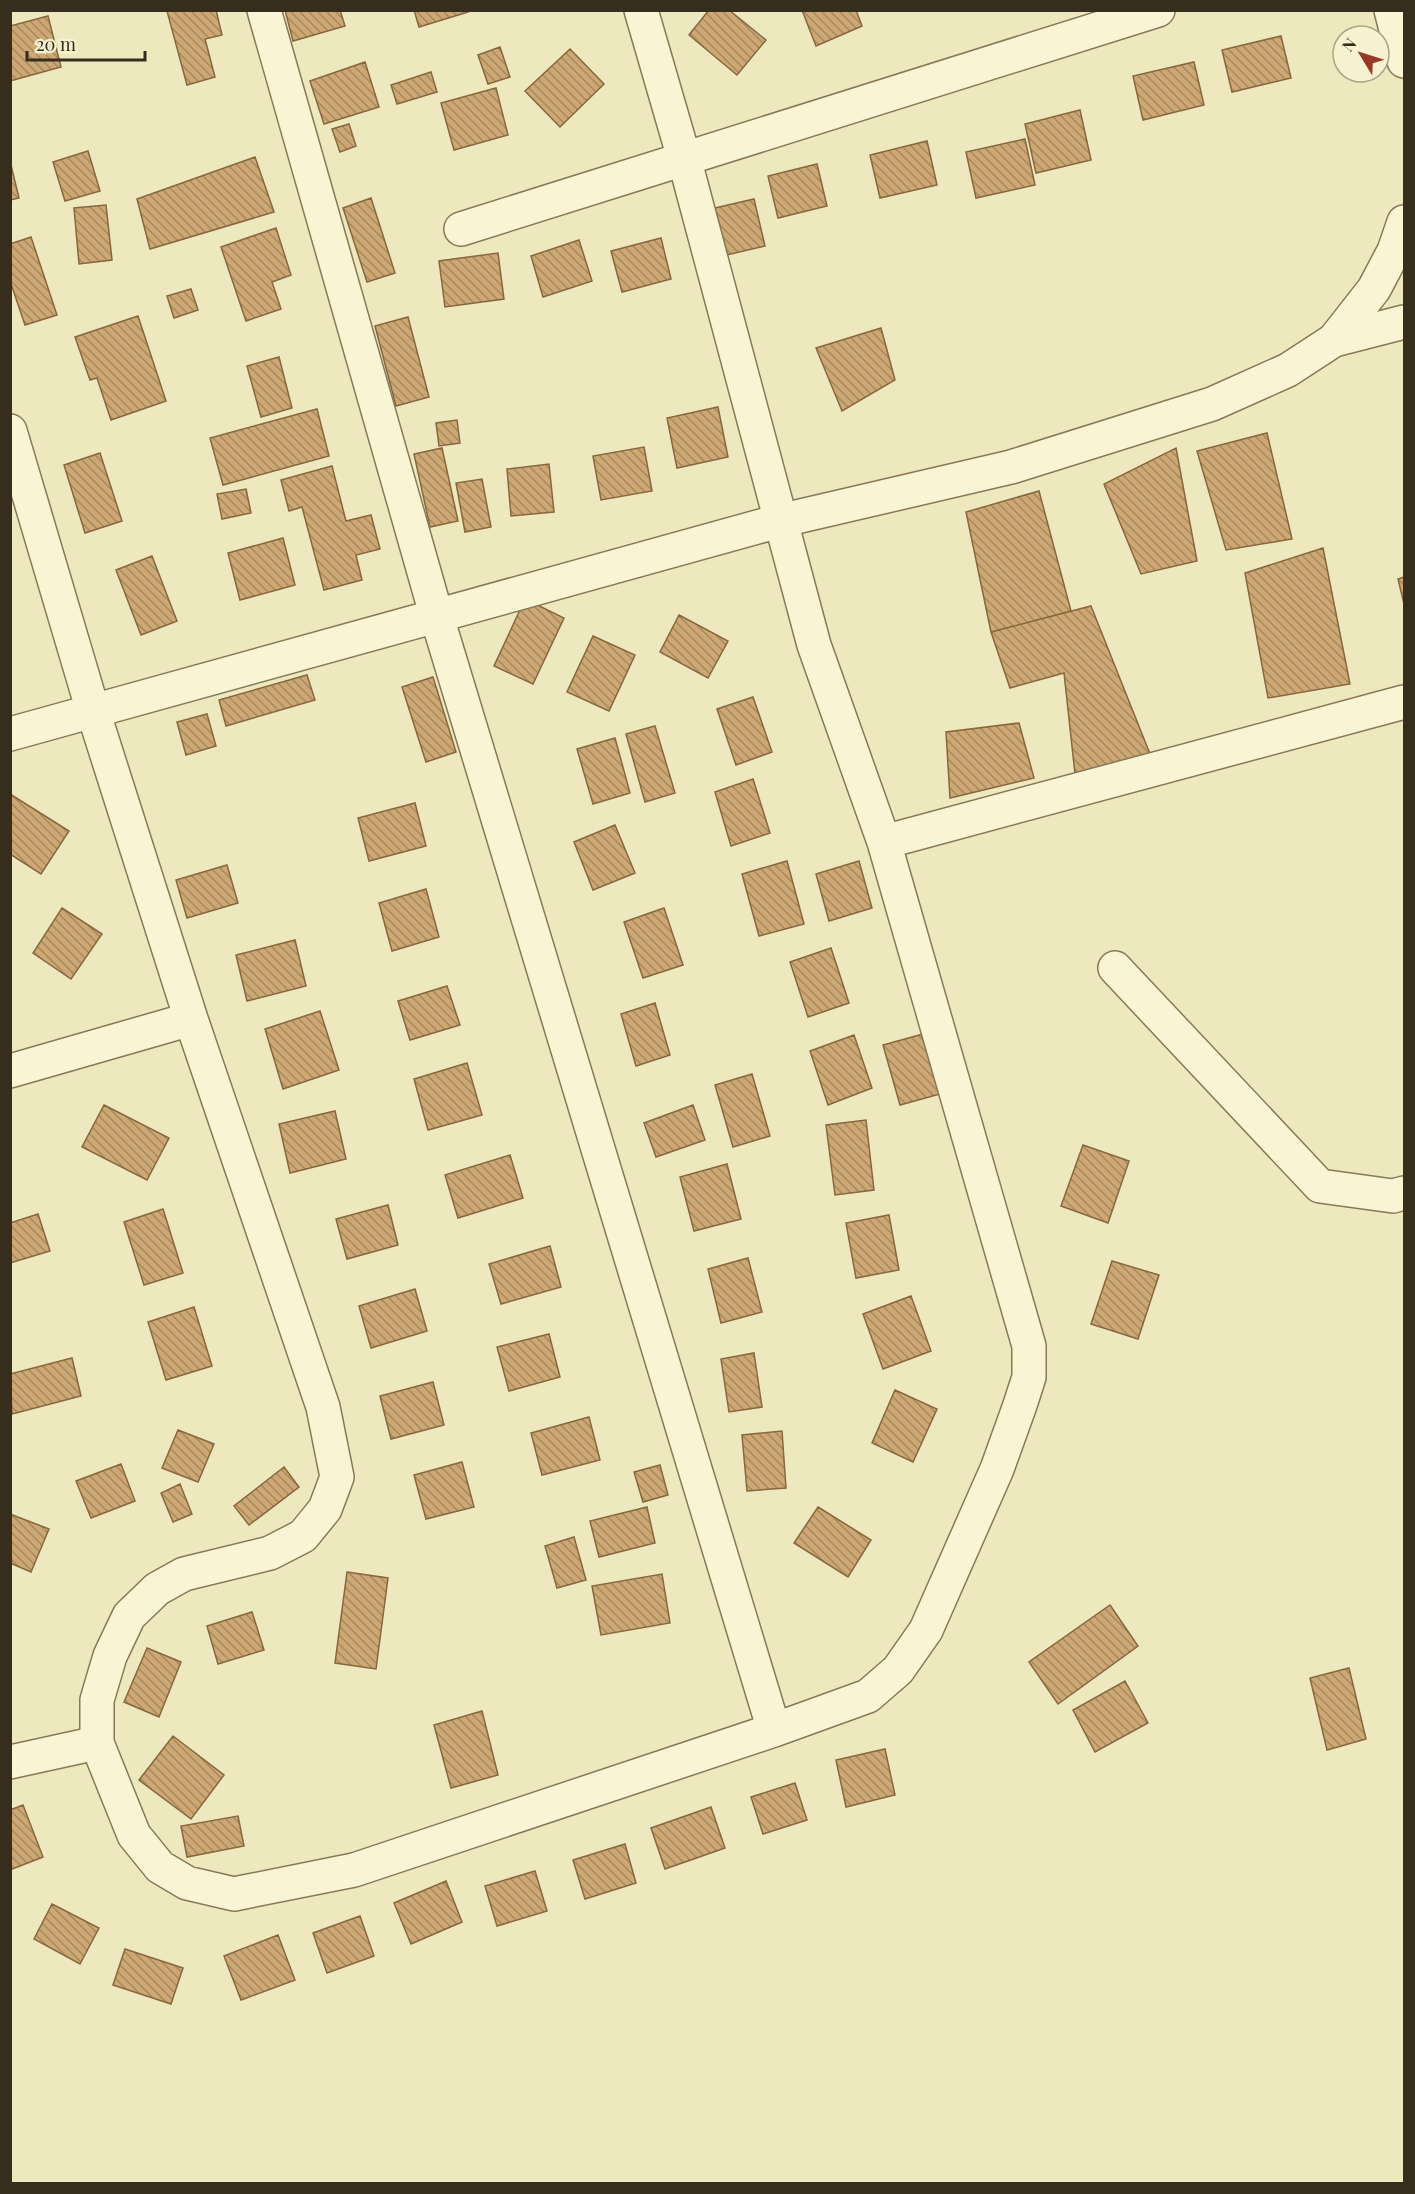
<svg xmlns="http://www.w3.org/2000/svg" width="1415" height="2194" font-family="'Playfair Display',serif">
<defs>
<pattern id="building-back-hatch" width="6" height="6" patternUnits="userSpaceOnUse" patternTransform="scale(1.5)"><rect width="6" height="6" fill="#cda875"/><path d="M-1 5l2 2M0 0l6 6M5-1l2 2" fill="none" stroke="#a7895f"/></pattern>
</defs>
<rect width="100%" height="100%" fill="#eee8bf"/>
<path fill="url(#building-back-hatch)" stroke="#87673d" stroke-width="1.5" d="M216 10 222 35 205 39 215 77 187 85 167 11Z
M285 10H340L345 26 293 41Z
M414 10H467L468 12 419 27Z
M709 10H729L766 40 737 75 689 35Z
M802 10H856L862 26 816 46Z
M48 16 61 67 10 81V26Z
M1281 36 1291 78 1232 92 1222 50Z
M500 47 510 77 488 84 478 55Z
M570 49 604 84 560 127 525 91Z
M365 62 379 107 324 124 310 81Z
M1194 62 1204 105 1143 120 1133 76Z
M431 72 437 92 397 104 391 85Z
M496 88 508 135 454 150 441 103Z
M1080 110 1091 160 1036 173 1025 124Z
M349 124 356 146 340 152 332 129Z
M1025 139 1035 185 976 198 966 152Z
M927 141 937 185 880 198 870 155Z
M88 151 100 191 65 201 53 162Z
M255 157 274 212 150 249 137 199Z
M10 161 19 198 10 200Z
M817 164 827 206 778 218 768 176Z
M371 198 395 273 367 282 343 208Z
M754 199 765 246 718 257 706 210Z
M106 205 112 260 79 264 74 208Z
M276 228 291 275 272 282 281 309 246 321 221 247Z
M31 237 57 315 25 325 10 281V244Z
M661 238 671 279 622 292 611 251Z
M579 240 592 281 543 297 531 256Z
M498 253 504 299 445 307 439 261Z
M191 289 198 310 174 318 167 296Z
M138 316 166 401 111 420 97 378 90 380 75 337Z
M408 317 429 397 396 406 375 326Z
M881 328 895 380 842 411 816 348Z
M279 357 292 408 261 417 247 366Z
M718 407 728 457 677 468 667 418Z
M317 409 329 456 223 485 210 438Z
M457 420 460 443 439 446 436 423Z
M1267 433 1292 539 1226 550 1197 451Z
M644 447 652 491 601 500 593 456Z
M442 448 458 521 430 527 414 454Z
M1176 448 1197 561 1141 574 1104 484Z
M100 453 122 521 85 533 64 465Z
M549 464 554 512 511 516 507 469Z
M332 466 346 521 371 515 380 549 356 555 362 580 324 590 302 507 289 511 281 480Z
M482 479 491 527 465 532 456 483Z
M246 489 251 513 222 519 217 494Z
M1039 491 1071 611 991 632 966 512Z
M283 538 295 585 240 600 228 553Z
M1323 548 1350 684 1268 698 1245 573Z
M152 556 177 621 141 635 116 570Z
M1404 577V604L1398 579Z
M525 599 564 618 533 684 494 666Z
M1091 606 1150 754 1075 774 1064 673 1010 688 991 632Z
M679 615 728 641 708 678 660 652Z
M593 636 635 655 609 711 567 692Z
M307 675 315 700 226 726 219 700Z
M433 677 456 752 426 762 402 687Z
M753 697 772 752 736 765 717 709Z
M207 714 216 746 186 755 177 722Z
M1019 723 1034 778 950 798 946 732Z
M655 726 675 793 645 802 626 734Z
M615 738 630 793 593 804 577 749Z
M753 779 770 833 731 846 715 792Z
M10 794 69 831 41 874 10 854Z
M415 803 426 846 369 861 358 818Z
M615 825 635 873 593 890 574 842Z
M787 861 804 924 759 936 742 874Z
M859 861 872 908 829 921 816 874Z
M227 865 238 903 187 918 176 880Z
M426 889 439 937 392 951 379 903Z
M62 908 102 934 71 979 33 953Z
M664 908 683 965 643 978 624 922Z
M295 940 306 986 247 1001 236 955Z
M831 948 849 1003 808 1017 790 962Z
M447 986 460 1025 410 1040 398 1001Z
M655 1003 670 1055 636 1066 621 1014Z
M320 1011 339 1070 283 1089 265 1029Z
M923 1034 940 1094 900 1105 883 1045Z
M854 1035 872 1088 828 1105 810 1051Z
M467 1063 482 1115 428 1130 414 1079Z
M752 1074 770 1136 733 1147 715 1085Z
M104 1105 169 1138 147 1180 82 1147Z
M693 1105 705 1140 656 1157 644 1123Z
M335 1111 346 1159 290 1173 279 1124Z
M866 1120 874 1190 835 1195 826 1125Z
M1083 1145 1129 1161 1108 1223 1061 1206Z
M510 1155 523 1198 458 1218 445 1175Z
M727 1164 741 1219 694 1231 680 1177Z
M388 1205 398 1245 347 1259 336 1219Z
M163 1209 183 1273 144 1285 124 1222Z
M38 1214 50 1251 10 1263V1223Z
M889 1215 899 1270 856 1278 846 1223Z
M550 1246 561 1287 501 1304 489 1264Z
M748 1258 762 1312 721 1323 708 1269Z
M1112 1261 1159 1275 1138 1339 1091 1324Z
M415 1289 427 1331 371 1348 359 1306Z
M911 1296 931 1351 883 1369 863 1314Z
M194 1307 212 1366 166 1380 148 1322Z
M549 1334 560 1377 509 1391 497 1347Z
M754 1353 762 1407 729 1412 721 1359Z
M72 1358 81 1396 12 1414 10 1374Z
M433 1382 444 1425 391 1439 380 1396Z
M895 1390 937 1409 913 1462 872 1443Z
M589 1417 600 1460 542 1475 531 1433Z
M178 1430 214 1444 198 1482 162 1468Z
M782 1431 786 1488 747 1491 742 1435Z
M462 1462 474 1507 426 1519 414 1475Z
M121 1464 135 1501 91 1518 76 1481Z
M660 1465 668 1495 643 1502 634 1472Z
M284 1467 299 1487 249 1525 234 1506Z
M180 1484 192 1514 173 1522 161 1493Z
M647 1507 655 1543 599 1557 590 1521Z
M818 1507 871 1540 848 1577 794 1543Z
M10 1514 49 1529 31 1572 10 1563Z
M574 1537 586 1580 557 1588 545 1546Z
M347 1572 388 1578 376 1669 335 1663Z
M662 1574 670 1623 601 1635 592 1586Z
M1110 1605 1138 1646 1058 1704 1029 1662Z
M252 1612 264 1650 218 1664 207 1626Z
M147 1648 181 1662 159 1717 124 1702Z
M1349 1668 1366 1739 1327 1750 1310 1678Z
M1125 1681 1148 1723 1095 1752 1073 1710Z
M482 1711 498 1775 451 1788 434 1725Z
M173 1736 224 1775 191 1819 139 1780Z
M885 1749 895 1795 846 1807 836 1760Z
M795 1783 807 1820 763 1834 751 1797Z
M23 1805 43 1857 10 1870V1810Z
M711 1807 725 1848 665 1869 651 1828Z
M238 1816 244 1846 187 1857 181 1826Z
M625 1844 636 1883 585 1899 573 1860Z
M535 1871 547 1911 497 1926 485 1886Z
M446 1881 462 1922 411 1944 394 1903Z
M52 1904 99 1928 80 1964 34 1939Z
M360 1916 374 1956 327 1973 313 1933Z
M278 1935 295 1980 241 2000 224 1956Z
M125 1949 183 1968 171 2004 113 1985Z"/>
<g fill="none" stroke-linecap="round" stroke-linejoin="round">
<g stroke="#877957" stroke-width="36">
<path id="street" d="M264 10 436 614 774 1730
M1391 10 1404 61
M461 229 1158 10
M1334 340 1404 322
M10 431 93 711 191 1019 323 1407 337 1477 325 1509 303 1536 270 1553 184 1574 157 1589 129 1616 110 1656 97 1700V1743L134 1835 160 1867 187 1883 234 1894 354 1870 774 1730 868 1696 898 1670 926 1630 997 1469 1020 1405 1029 1377V1346L884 842 814 645 684 158 641 10
M10 734 779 521 1011 467 1212 404 1288 370 1334 340 1374 289 1394 251 1404 222
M884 842 1404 702
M1115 968 1320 1186 1393 1196 1404 1193
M10 1071 191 1019
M10 1762 97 1743"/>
</g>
<use href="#street" stroke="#f9f4d3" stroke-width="33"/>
</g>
<rect width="1415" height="2194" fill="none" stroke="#362d1c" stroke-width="24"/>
<g transform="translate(1361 54) rotate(308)"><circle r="28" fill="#f6f1cf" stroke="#a9a387" stroke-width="1.5"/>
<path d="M0-4.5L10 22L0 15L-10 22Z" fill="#973927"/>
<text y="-9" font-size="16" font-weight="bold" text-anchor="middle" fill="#362d1c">N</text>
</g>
<path d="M27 51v9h118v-9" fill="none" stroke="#362d1c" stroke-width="3"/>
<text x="36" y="51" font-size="18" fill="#362d1c" stroke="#f6f1cf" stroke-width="4.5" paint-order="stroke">20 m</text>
</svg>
